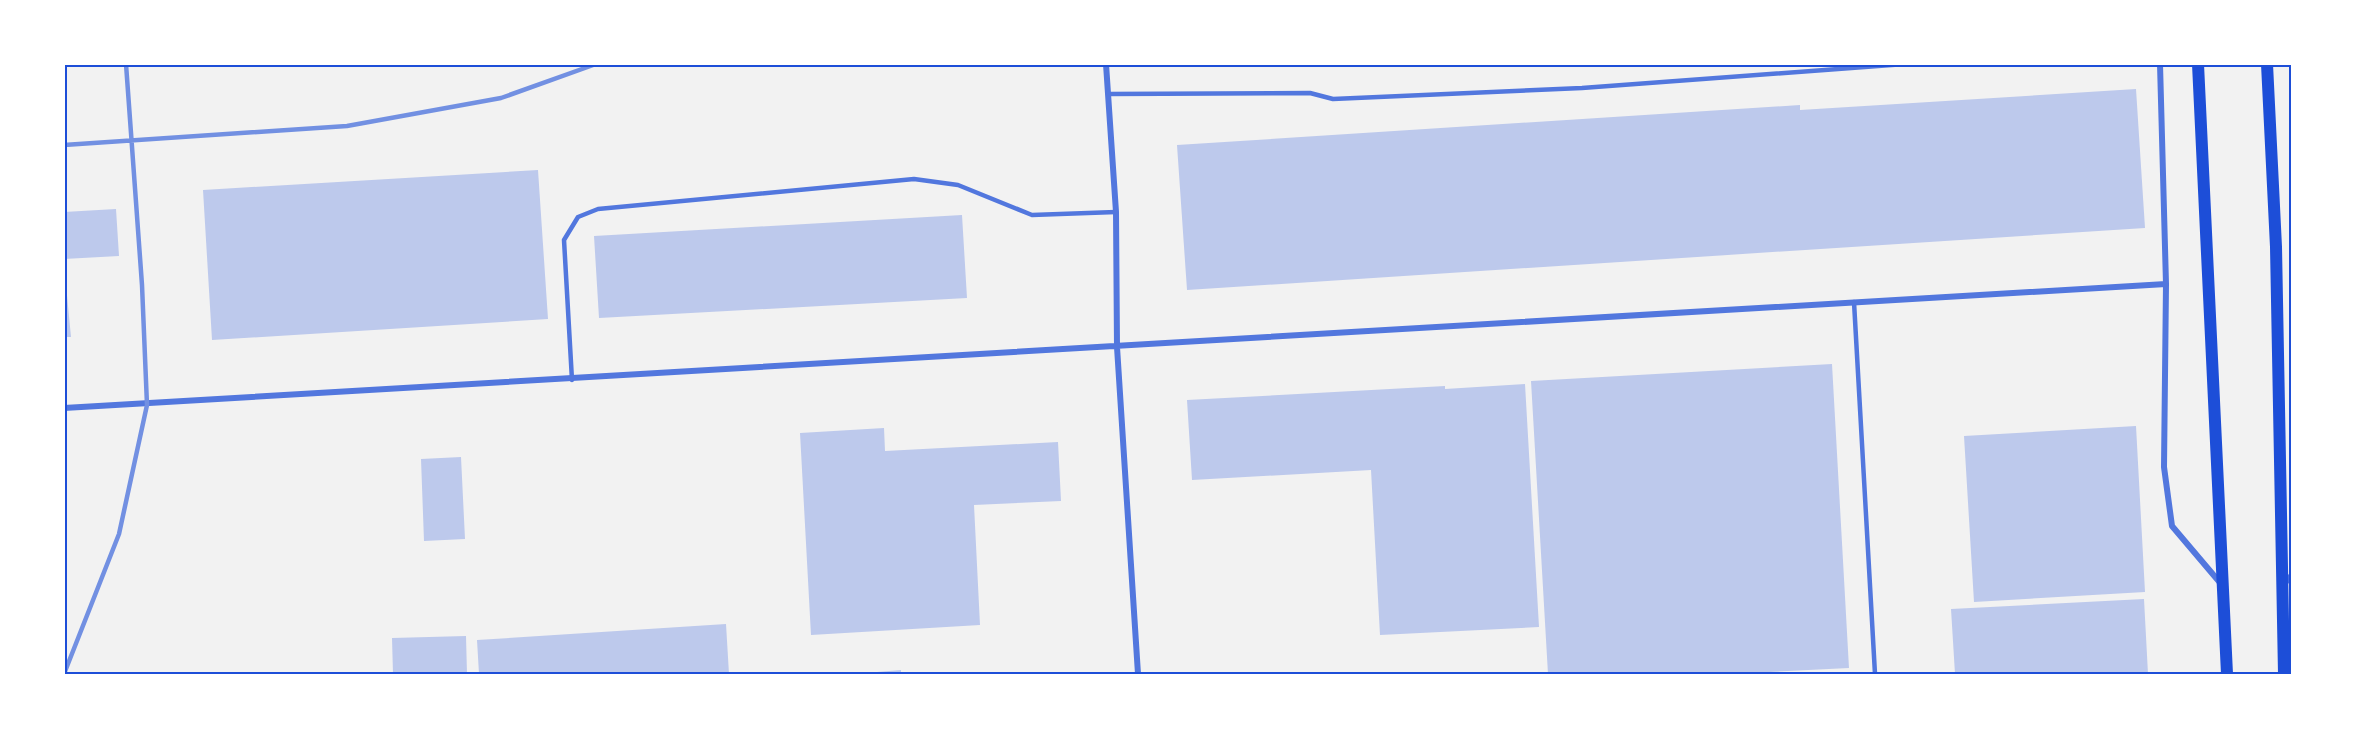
<svg xmlns="http://www.w3.org/2000/svg" width="2356" height="739" font-family="Karla,sans-serif">
<rect width="100%" height="100%" fill="#f2f2f2"/>
<path fill="#bdc9ec" d="M2136 89 2145 228 1187 290 1177 145 1800 105V110Z
M538 170 548 319 212 340 203 190Z
M116 209 119 256 64 259V212Z
M962 215 967 298 599 318 594 236Z
M64 264 71 337H64Z
M1832 364 1849 668 1730 674H1548L1531 381Z
M1525 384 1539 627 1380 635 1371 470 1192 480 1187 400 1445 386V389Z
M2136 426 2145 592 1974 602 1964 436Z
M884 428 885 451 1058 442 1061 501 974 505 980 625 811 635 800 433Z
M461 457 465 539 424 541 421 459Z
M2144 599 2148 674H1955L1951 609Z
M726 624 729 674H479L477 640Z
M466 636 467 674H393L392 638Z
M901 670V674H865V673Z"/>
<g fill="none" stroke-linecap="round" stroke-linejoin="round">
<path stroke="#5277de" stroke-width="4.5" d="M1108 94 1310 93 1333 99 1582 88 1905 64
M1854 302 1875 674
M572 380 564 240 578 217 598 209 914 179 958 185 1032 215 1116 212"/>
<path stroke="#5277de" stroke-width="6" d="M1106 64 1116 212 1117 347 1138 674
M2160 64 2166 284 2164 467 2172 526 2222 585
M64 408 2166 284
M2283 585 2292 575"/>
<path stroke="#1d4ed8" stroke-width="12" d="M2198 64 2227 674
M2267 64 2276 247 2284 674"/>
<path stroke="#7290e2" stroke-width="4.5" d="M64 145 347 126 501 98 596 64
M64 674 119 534 147 405 142 285 126 64"/>
</g>
<rect width="2356" height="739" fill="none" stroke="#ffffff" stroke-width="132"/>
<rect x="66" y="66" width="2224" height="607" fill="none" stroke="#1d4ed8" stroke-width="2"/>
</svg>
